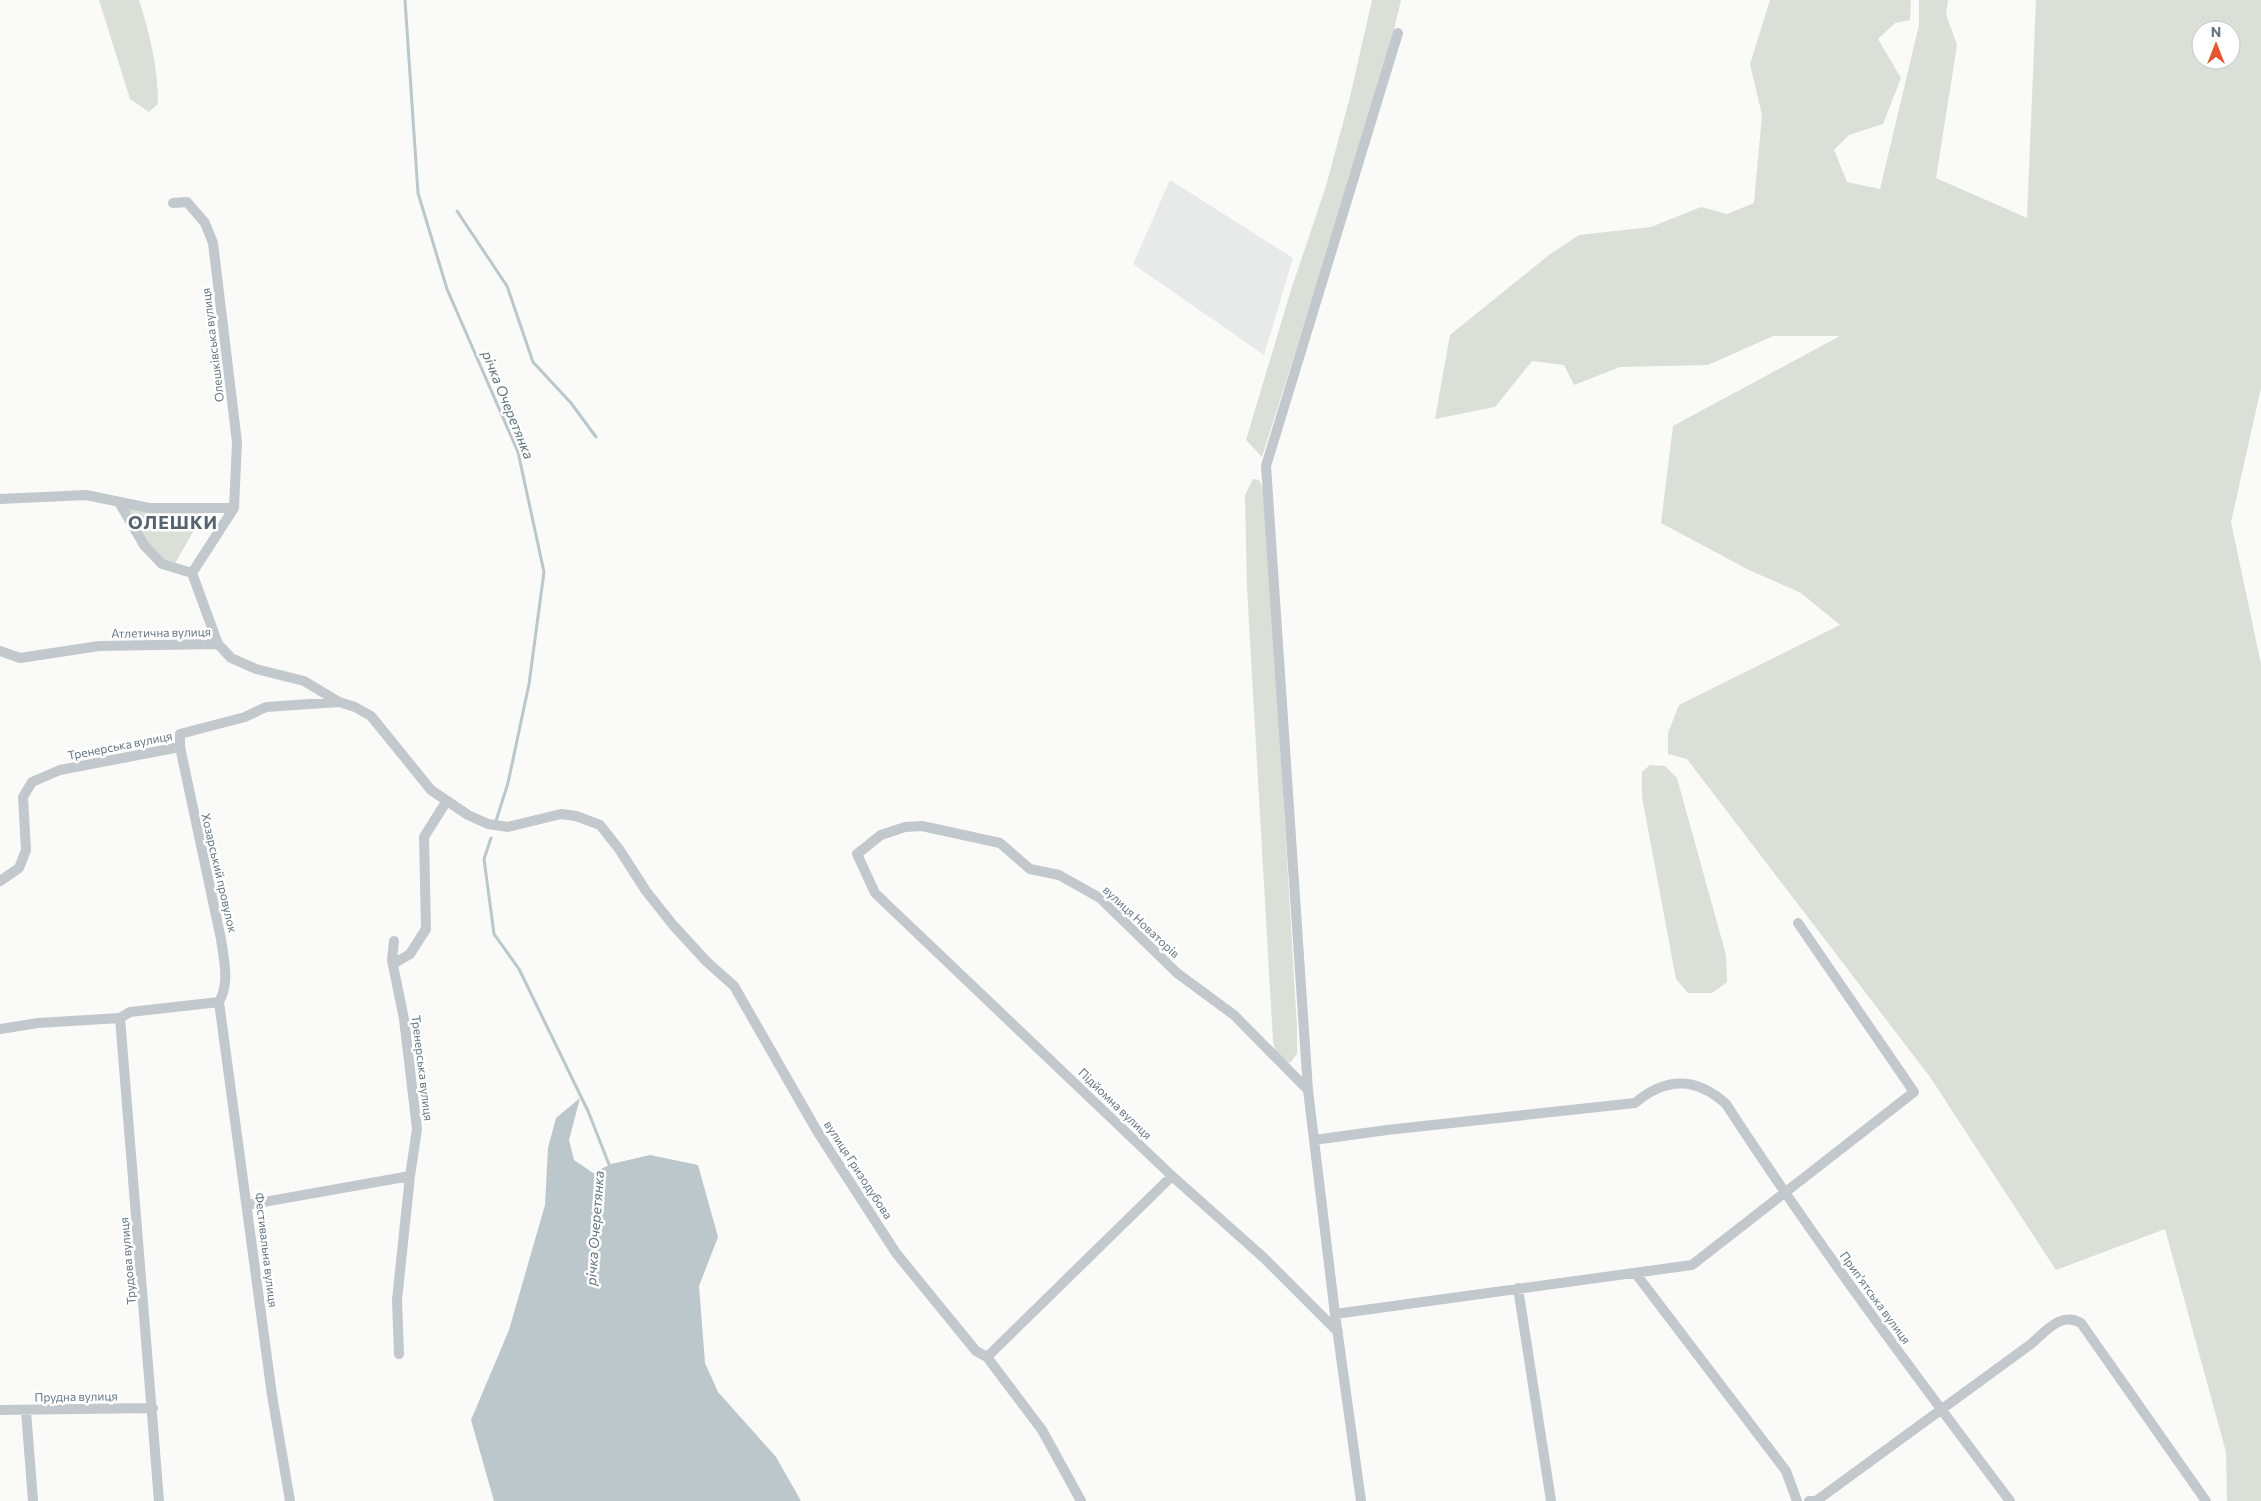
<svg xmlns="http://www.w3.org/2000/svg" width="2261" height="1501" font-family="Commissioner,sans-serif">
<rect width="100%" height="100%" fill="#fafaf8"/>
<path fill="#e8e9e9" d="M1170 180 1293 258 1264 355 1133 264Z"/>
<path fill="#dadfd7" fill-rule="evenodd" d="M99 0H139C150 35 158 67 158 104L149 112 130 99Z
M1372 0H1401L1386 64 1262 457 1246 440 1291 290 1326 186 1350 97Z
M1770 0H1911L1910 20 1895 23 1878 39 1901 78 1883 124 1849 135 1834 150 1847 182 1880 189 1919 25V0H1948L1946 14 1957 45 1936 178 2027 218 2036 0H2261V388L2231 522 2261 664V1501H2227L2226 1452 2165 1229 2056 1270 1930 1077 1687 759 1668 754V733L1679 705 1840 625 1801 593 1747 569 1661 523 1673 426 1840 336H1773L1708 365 1620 367 1574 385 1564 365 1532 361 1495 407 1435 419 1450 335 1549 255 1579 235 1651 227 1701 207 1727 214 1754 203 1762 115 1750 64ZM2201 30H2231V60H2201Z
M1253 479 1259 480 1265 493 1297 1027V1054L1290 1063 1277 1056 1273 1041 1247 588 1245 495Z
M120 504 206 509 173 567 162 564Z
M1650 765 1665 766 1677 778 1726 955 1727 982 1712 993H1688L1676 979 1642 797V772Z"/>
<path fill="#bbc7cb" d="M580 1098 569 1140 574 1160 593 1173 611 1164 650 1155 698 1165 718 1237 699 1286 705 1363 718 1392 776 1457 801 1501H494L471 1420 509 1330 545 1205 548 1148 556 1118Z"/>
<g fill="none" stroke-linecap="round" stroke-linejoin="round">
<path stroke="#bbc7cb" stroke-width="3" d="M405 0 418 193 447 289 518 452 544 572 529 684 508 783 496 821
M457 211 507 286 533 362 571 403 596 437
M491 838 484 859 494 934 519 969 588 1111 610 1167"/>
<path stroke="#c3c8cc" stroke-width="10" d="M0 499 86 495 149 508H234L237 442 213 243 205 223 187 202 173 203
M120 504 144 545 162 564 192 573 218 644 231 658 256 669 304 681 339 702
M192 573 234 508
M0 651 20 658 99 646 218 644
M180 747 221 939C224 960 230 983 219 1002
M0 881 19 868 26 850 23 797 32 782 60 770 180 747V734L245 717 266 707 339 702 355 707 371 716 431 790 468 815 488 824 508 827 561 814 576 816 600 825 619 849 646 891 673 925 707 962 734 986 817 1131 896 1253 976 1351 987 1357 1042 1430 1081 1501
M393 964 410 954 426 929 424 837 446 802
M219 1002 272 1395 290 1501
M120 1018 159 1501
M0 1029 38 1023 120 1018 130 1012 219 1002
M1308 1090 1234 1015 1177 973 1100 898 1059 875 1030 869 1000 843 922 826 905 827 881 835 857 854 875 893 1172 1176 1264 1258 1338 1332
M1314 1140 1387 1130 1635 1103C1666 1077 1696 1077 1726 1104 1815 1241 1912 1371 2010 1501
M247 1205 410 1176 417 1129 404 1019 392 960 394 941
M1636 1274 1786 1471 1797 1501
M1518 1288 1551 1501
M1335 1314 1692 1265 1914 1092 1798 923
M399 1354 397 1300 410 1176
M987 1357 1172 1176
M0 1410 153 1408
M26 1411 33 1501
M1361 1501 1335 1314 1308 1090 1266 466 1398 33
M1809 1501H1816L2031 1344C2045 1332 2061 1311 2081 1323L2206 1501"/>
</g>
<g text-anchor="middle" stroke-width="5" stroke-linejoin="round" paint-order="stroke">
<g font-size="12" fill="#657683" stroke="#fff">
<text transform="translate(213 345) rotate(-97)" y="4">Олешківська вулиця</text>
<text transform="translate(161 633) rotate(-1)" y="4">Атлетична вулиця</text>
<text transform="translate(120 746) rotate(-11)" y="4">Тренерська вулиця</text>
<text transform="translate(219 873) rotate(77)" y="4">Хозарський провулок</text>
<text transform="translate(1141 922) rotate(43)" y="4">вулиця Новаторів</text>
<text transform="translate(422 1068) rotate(83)" y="4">Тренерська вулиця</text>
<text transform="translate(1115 1104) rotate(44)" y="4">Підйомна вулиця</text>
<text transform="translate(858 1170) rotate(57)" y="4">вулиця Гризодубова</text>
<text transform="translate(266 1250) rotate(83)" y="4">Фестивальна вулиця</text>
<text transform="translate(128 1261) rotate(-95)" y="4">Трудова вулиця</text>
<text transform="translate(1875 1298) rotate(54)" y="4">Прип’ятська вулиця</text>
<text transform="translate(76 1397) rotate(-1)" y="4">Прудна вулиця</text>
</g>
<g font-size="14" font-style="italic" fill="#60757c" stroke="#fff">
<text transform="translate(508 405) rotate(68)" y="5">річка Очеретянка</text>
<text transform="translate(595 1228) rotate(-86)" y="5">річка Очеретянка</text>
</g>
<g font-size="18" font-weight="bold" letter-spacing="1" fill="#57646e" stroke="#fff">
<text x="173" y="529">ОЛЕШКИ</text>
</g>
</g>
<g transform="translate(2216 45)"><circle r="24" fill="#ffffff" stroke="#c1c8cd"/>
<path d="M0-4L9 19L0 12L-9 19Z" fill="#e4572e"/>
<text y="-8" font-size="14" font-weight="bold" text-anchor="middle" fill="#657683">N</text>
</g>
</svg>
